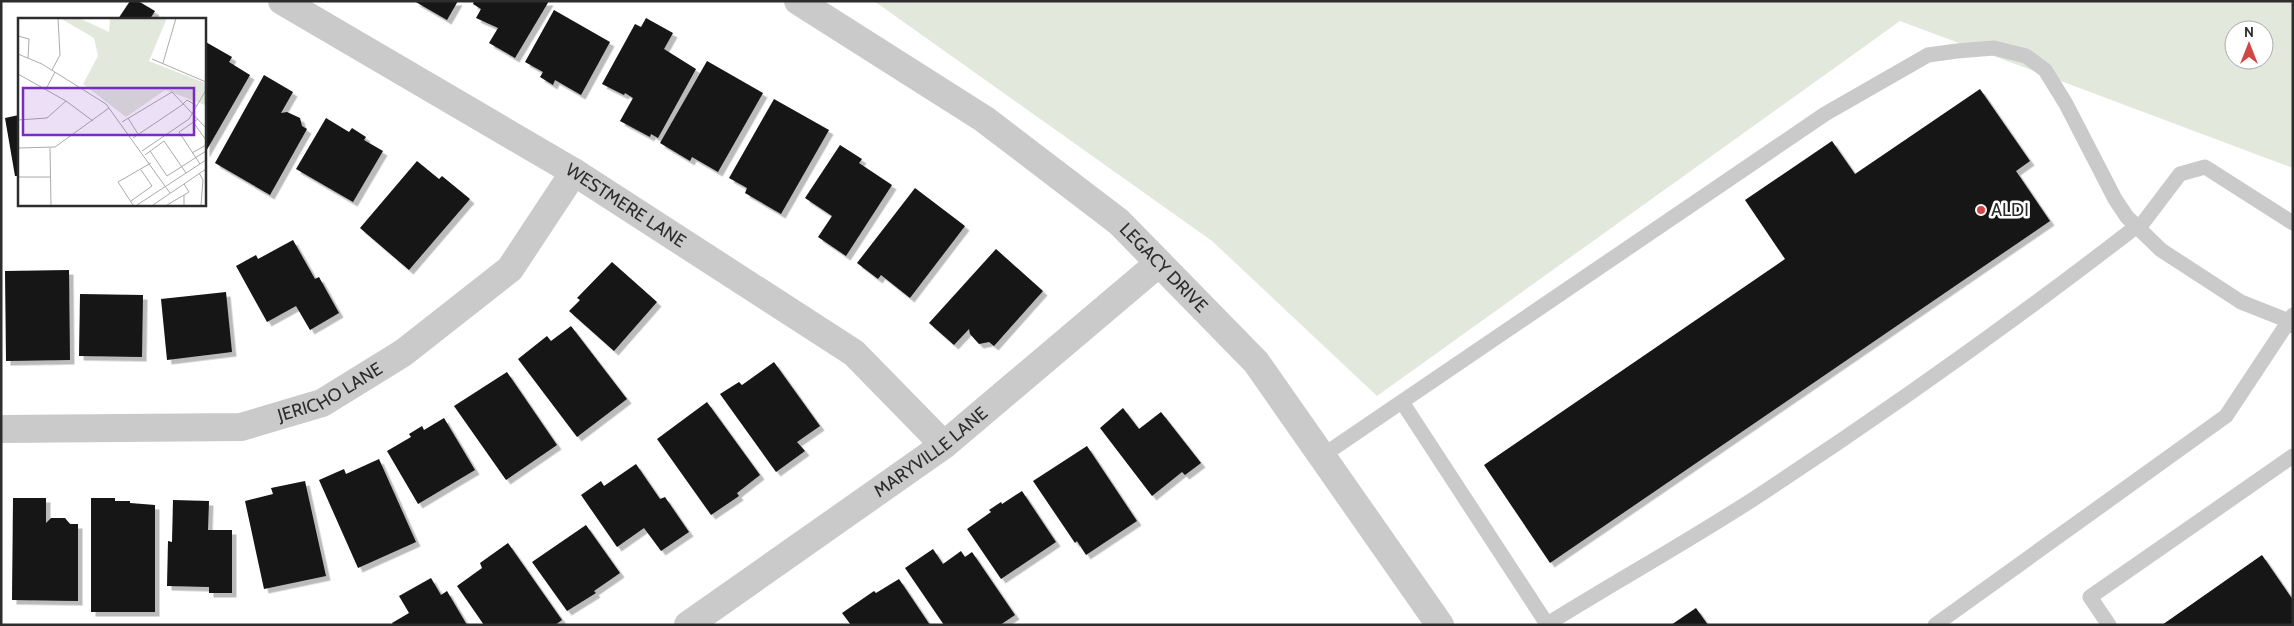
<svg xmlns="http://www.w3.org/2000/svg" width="2294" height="626" font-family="Cabin,sans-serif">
<defs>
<filter id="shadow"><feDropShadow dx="4.5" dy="4.5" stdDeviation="0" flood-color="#0004"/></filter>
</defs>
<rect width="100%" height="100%" fill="#fff"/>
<path fill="#e2e9dc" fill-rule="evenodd" d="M874 1H2293V168L1900 21 1377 396 1212 241ZM2234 30H2264V60H2234Z"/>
<path fill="#141414" filter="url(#shadow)" d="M130 1H138L155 11 150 19H118Z
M414 1H458L447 20Z
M474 1H549L515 58 489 43 498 28 476 18 481 9 473 4Z
M554 10 610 42 581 95 555 80 553 85 540 77 543 72 525 62Z
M646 18 673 33 664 49 696 69 658 138 651 134 650 137 620 121 633 98 625 93 624 95 602 84 635 24 641 27Z
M204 41 232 57 229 62 250 75 205 153Z
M707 61 763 93 718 172 692 157 690 161 660 143Z
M264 75 293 92 281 113 287 112 300 118 302 126 307 129 270 195 215 163Z
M1980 89 2030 161 2016 171 2050 221 1550 563 1484 465 1785 259 1745 200 1832 141 1855 174Z
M774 99 829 130 781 214 745 193 747 188 729 178Z
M19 115V176H15L5 118Z
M326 118 349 132 352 128 366 137 364 140 383 151 353 202 296 169Z
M840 145 862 159 859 163 892 185 846 256 818 237 832 216 805 198Z
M417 161 439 179 442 176 470 199 409 270 360 228Z
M915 188 965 226 910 298 881 275 878 279 857 263Z
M293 240 315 279 319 277 339 313 310 330 296 306 267 322 236 266 256 255 258 259Z
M996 249 1043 291 994 346 989 342 979 344 970 334 969 329 954 345 929 323Z
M612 262 657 302 614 351 569 311 580 300 577 298Z
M69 270 70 360 6 361 5 271Z
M226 292 232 352 167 360 161 299Z
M80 294 143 295 142 357 79 356Z
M571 326 627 399 577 437 518 359 547 336 551 341Z
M774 362 820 426 797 442 805 451 776 472 720 394 739 382 742 385Z
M507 372 557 445 506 480 454 406Z
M707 402 760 475 737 493 739 496 711 515 657 439Z
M1123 408 1139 429 1161 412 1201 463 1185 475 1182 472 1152 496 1100 428Z
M444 418 475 470 418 504 387 451 411 437 409 434 422 426 424 430Z
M1087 446 1137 521 1086 555 1077 541 1075 543 1033 481Z
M379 459 416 542 358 568 319 480 344 469 346 474Z
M636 464 660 499 665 497 689 532 661 551 644 528 617 547 581 495 601 481 604 486Z
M305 481 326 576 264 589 245 501 273 494 271 488Z
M1022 491 1056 542 1001 579 967 529 991 512 989 510 1001 502 1002 504Z
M13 498H46V523L51 518H65L70 524H78V601L12 600Z
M91 498H115V501H130V503L155 505V612H91Z
M173 500 209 501 208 530H232V593H209V587L167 586 168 541 172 542Z
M586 525 620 573 594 591 596 593 567 611 532 562Z
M508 543 562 620 555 625H484L457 586 482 568 480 563Z
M933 549 943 564 961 551 965 557 972 552 1015 615 1000 625H944L905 568Z
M2262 555 2293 600V625H2162Z
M431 578 441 595 447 591 467 625H393L392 623 409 613 399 596Z
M899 579 930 625H851L842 613 874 591 876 593Z
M1696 608 1708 625H1671Z"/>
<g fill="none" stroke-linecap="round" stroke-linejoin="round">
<path stroke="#cacaca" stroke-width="15" d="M2139 228 2180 174 2205 167 2293 223
M1402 402 1547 624
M1322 456 1825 114 1928 55 1957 51 1994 48 2026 56 2045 70 2066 104 2115 199 2127 217 2161 250 2241 302 2289 321 2293 326
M1546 625C1615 582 1687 542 1755 498 1886 412 2013 322 2137 226
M1935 625 2226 416 2293 315
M2109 625 2090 597 2293 456"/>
<g stroke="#cacaca" stroke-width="28">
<path id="s1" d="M282 1 574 172 854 353 944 445"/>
<path id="s2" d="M1 429 241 427 322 403 403 353 510 269 574 172"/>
<path id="s3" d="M688 625 944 445 1159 263"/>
</g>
<path stroke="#cacaca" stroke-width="28" id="s4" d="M798 1 984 119 1119 222 1256 362 1440 625"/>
</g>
<circle fill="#cf4644" stroke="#fff" stroke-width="2" cx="1981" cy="210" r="5"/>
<g text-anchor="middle" stroke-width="5" stroke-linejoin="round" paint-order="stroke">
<g font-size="18" fill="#2d2d2d" stroke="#fff">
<text dy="6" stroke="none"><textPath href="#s1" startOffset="400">WESTMERE LANE</textPath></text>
<text dy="6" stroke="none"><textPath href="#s4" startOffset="454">LEGACY DRIVE</textPath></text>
<text dy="6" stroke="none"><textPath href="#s2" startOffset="336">JERICHO LANE</textPath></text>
<text dy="6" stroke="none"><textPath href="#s3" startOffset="298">MARYVILLE LANE</textPath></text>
</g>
<g font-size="18" fill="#2d2d2d" stroke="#fff" text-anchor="start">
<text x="1991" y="216">ALDI</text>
</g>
</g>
<g transform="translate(18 18)">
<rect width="188" height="188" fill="#fff"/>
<path d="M42 0H61L91 14 92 0H149L131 43 187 65V87L147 72 108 99 65 66 80 38 76 20Z" fill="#e2e9dc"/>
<path fill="none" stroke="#ababab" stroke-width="1" d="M0 18 11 21 10 40M0 36 24 46 88 86 152 175M134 41 188 64M145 45 158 0M34 52 42 37 40 0M0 56 48 83 75 103M28 71 37 54M164 87 169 82 179 88M110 100 120 116M180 101 161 114 182 146M0 102 29 100 48 83M104 104 154 74 188 110M175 104 188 122M115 120 164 87M0 130 37 129 91 90M32 130 33 187M124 133 171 101 188 72M132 133 149 158 188 133M174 135 188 127M127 137 146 123 168 155M181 155 185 162 183 187M0 159H33M113 183 134 168 123 152M115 187 100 164 133 145M119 187 188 142M135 187 188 151M149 187 166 177M166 187V177L171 174 166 166"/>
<path fill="#7b2cbf" fill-opacity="0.15" stroke="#7b2cbf" stroke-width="2.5" d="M5 70H176V117H5Z"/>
<rect width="188" height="188" fill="none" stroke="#2d2d2d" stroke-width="2.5"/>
</g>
<rect width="2294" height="626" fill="none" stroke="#2d2d2d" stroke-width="5"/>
<g transform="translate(2249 45)"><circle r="24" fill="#ffffff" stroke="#ababab"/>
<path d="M0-4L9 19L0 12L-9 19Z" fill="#cf4644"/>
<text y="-8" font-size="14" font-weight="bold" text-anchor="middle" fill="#2d2d2d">N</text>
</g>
</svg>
